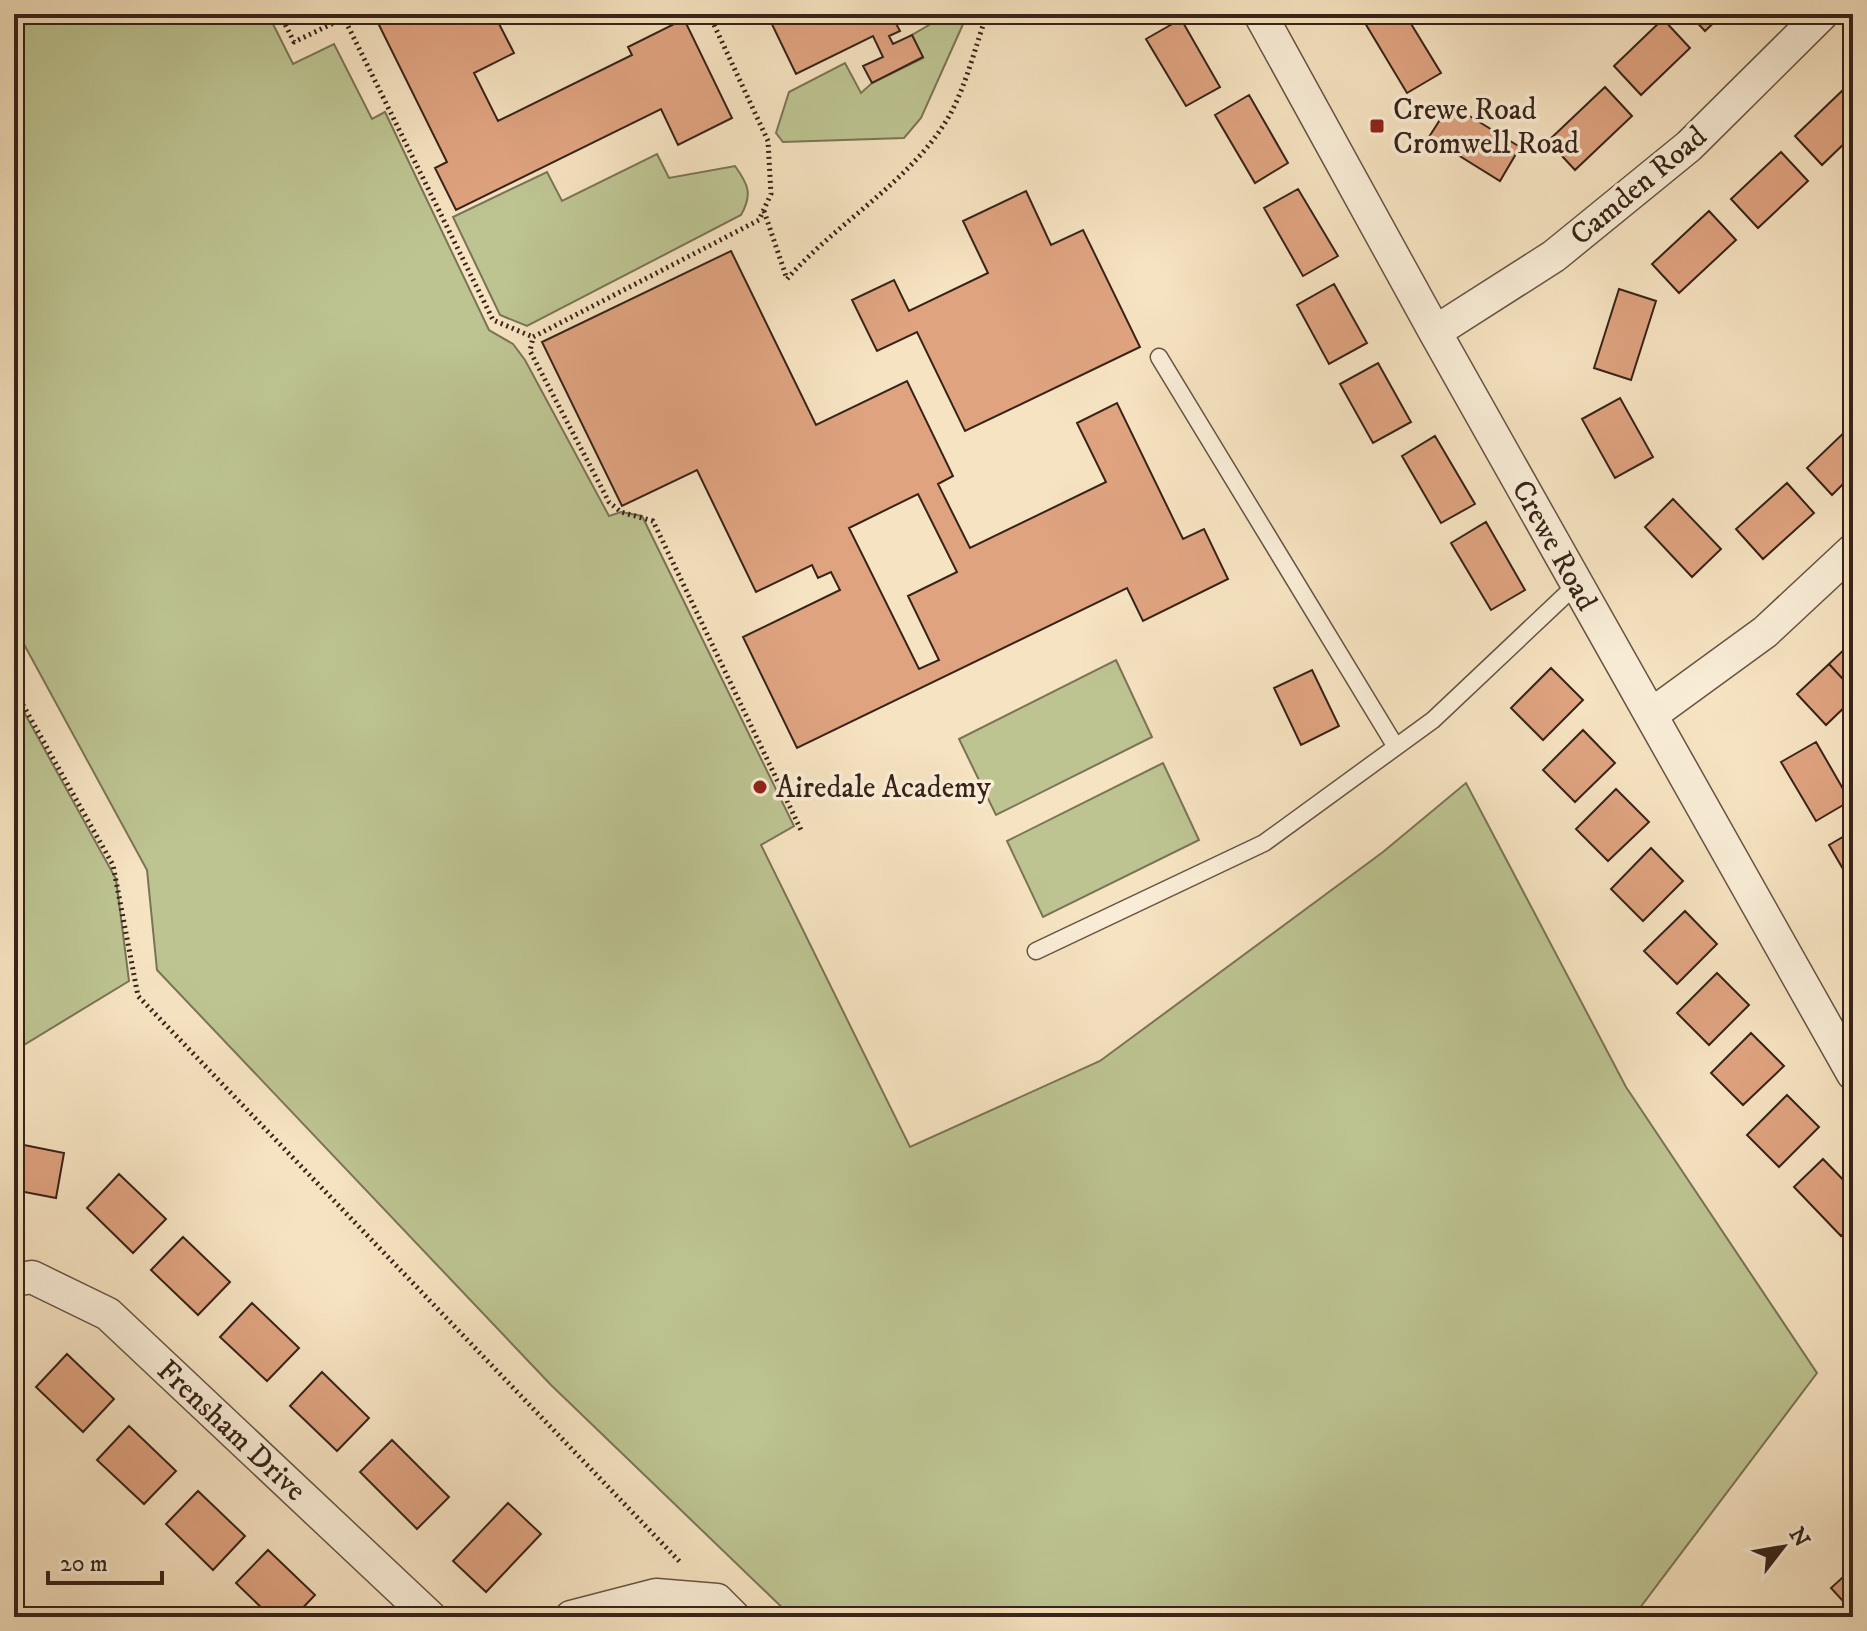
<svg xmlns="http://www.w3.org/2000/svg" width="1867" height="1631" font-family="'IM FELL DW Pica',serif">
<rect width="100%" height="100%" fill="#f6e3c1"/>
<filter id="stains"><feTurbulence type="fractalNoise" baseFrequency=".0025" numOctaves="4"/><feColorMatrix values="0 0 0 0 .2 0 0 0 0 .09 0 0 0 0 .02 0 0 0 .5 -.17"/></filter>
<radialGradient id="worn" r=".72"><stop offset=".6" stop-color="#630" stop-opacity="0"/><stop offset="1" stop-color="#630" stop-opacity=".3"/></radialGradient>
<path fill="#bdc492" stroke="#7a7456" stroke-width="2" d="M43 14H268L293 64 334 44 372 119 385 112 489 330 513 344 525 360 609 516 621 512 642 516 794 826 761 845 910 1147 1100 1061 1383 852 1466 783 1626 1087 1817 1373 1633 1617H792L551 1385 157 970 147 870 14 626V31Z
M948 14H963L964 22 921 118 904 138 783 142 776 133 789 92 845 63 861 93 872 83 923 58 912 35Z
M657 154 669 178 735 166C748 184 753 194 741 215L527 326 500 315 453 217 547 172 562 201Z
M1116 660 1152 737 996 815 959 739Z
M14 694 116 879 129 981 14 1051Z
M1163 763 1199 840 1043 917 1007 841Z"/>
<path fill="#dfa380" stroke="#382319" stroke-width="2" fill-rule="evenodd" d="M397 14H494L514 53 474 73 498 121 632 55 628 47 684 19 732 118 678 145 661 109 456 210 435 168 447 162 378 23Z
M767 14H891L900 31 889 36 893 44 912 35 923 57 872 83 863 66 883 57 873 36 796 74Z
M1379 14H1405L1441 73 1407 93 1365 23Z
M1689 14H1723L1705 31Z
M1181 19 1220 87 1186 106 1146 39Z
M1663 19 1690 48 1641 95 1614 66Z
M1605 87 1632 116 1575 170 1548 141Z
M1844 89 1853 98V135L1822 165 1795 136Z
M1249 95 1288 163 1255 183 1215 115Z
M1450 104 1520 147 1500 181 1429 137Z
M1781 152 1808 181 1758 228 1731 199Z
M1298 189 1338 256 1303 276 1264 208Z
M1026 191 1051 245 1083 230 1140 347 965 431 917 332 877 351 852 300 894 280 909 311 988 273 963 221Z
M1709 211 1736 240 1679 293 1652 264Z
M731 251 816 425 907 381 953 476 938 484 970 548 1106 482 1077 423 1117 403 1183 539 1204 529 1228 579 1143 621 1127 588 797 748 743 637 840 590 831 572 818 578 812 565 756 592 697 470 622 506 542 342ZM918 494 957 572 908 596 939 660 919 669 849 528Z
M1334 284 1367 343 1329 364 1297 305Z
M1619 289 1656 301 1631 380 1594 368Z
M1378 363 1411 422 1373 443 1340 384Z
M1620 398 1653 457 1615 478 1582 419Z
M1853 424V474L1832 495 1807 468Z
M1435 436 1475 504 1441 523 1402 456Z
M1787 483 1814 513 1763 559 1736 529Z
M1673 499 1721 549 1692 577 1645 527Z
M1486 522 1525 590 1491 610 1451 543Z
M1853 641V690L1829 664Z
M1829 664 1853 690V699L1826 725 1797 694Z
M1551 668 1583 700 1543 740 1511 708Z
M1312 670 1339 726 1301 745 1274 688Z
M1583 730 1615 763 1575 802 1543 770Z
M1816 742 1850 801 1816 821 1781 762Z
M1616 789 1649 822 1608 861 1576 829Z
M1853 831V886L1829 845Z
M1651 848 1683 881 1643 921 1611 889Z
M1685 911 1717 944 1677 984 1644 951Z
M1717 973 1749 1005 1709 1045 1677 1013Z
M1751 1033 1784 1066 1743 1105 1711 1073Z
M1787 1095 1819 1127 1779 1167 1747 1135Z
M14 1143 64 1153 56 1198 14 1190Z
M1823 1159 1853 1190V1225L1841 1236 1794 1187Z
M119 1174 166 1219 133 1253 87 1208Z
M183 1237 230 1282 198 1315 151 1270Z
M252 1303 299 1348 267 1381 220 1337Z
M67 1354 114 1399 83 1432 36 1387Z
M322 1372 369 1418 337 1451 290 1406Z
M129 1426 176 1471 144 1504 97 1460Z
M392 1440 449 1497 417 1529 360 1472Z
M198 1491 245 1536 213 1570 166 1524Z
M508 1503 541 1534 486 1592 453 1561Z
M268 1550 315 1595 294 1617H271L236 1583Z
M1853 1568V1612L1831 1588Z"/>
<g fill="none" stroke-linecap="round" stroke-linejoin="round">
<g stroke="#685343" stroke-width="19">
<path id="lane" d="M1159 357 1396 747
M1036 951 1264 843 1433 720 1577 584"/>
</g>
<g stroke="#685343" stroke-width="35">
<path id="street" d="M1260 14 1435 332 1853 1074
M1435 332 1554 256 1689 146 1822 14
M1651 715 1765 632 1853 550
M14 1280 32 1277 108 1314 430 1617
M571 1617 656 1595 717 1600 734 1617"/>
</g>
<path stroke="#382319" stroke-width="5" stroke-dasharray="2 4" stroke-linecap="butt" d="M280 14 294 42 344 18 493 320 533 337
M709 14 768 141 771 194 759 220 533 337 530 351 609 502 621 512 653 521 801 830
M764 211 787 279C836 223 910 182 948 118 966 87 975 47 987 14
M14 689 113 865 138 996 680 1562"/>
<use href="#lane" stroke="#f9edd7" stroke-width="16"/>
<use href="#street" stroke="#f9edd7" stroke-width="32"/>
</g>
<g fill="#8f2418" stroke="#f9edd7" stroke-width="3">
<rect x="1369" y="118" width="16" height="16" rx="4"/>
<circle cx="760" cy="787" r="8"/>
</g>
<g text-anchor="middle" stroke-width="7" stroke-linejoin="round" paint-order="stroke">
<g font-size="30" fill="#382319" stroke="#f9edd7" text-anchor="start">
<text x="1393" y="119">Crewe Road<tspan x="1393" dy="34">Cromwell Road</tspan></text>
<text x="776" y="797">Airedale Academy</text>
</g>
<g font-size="30" fill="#382319" stroke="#f9edd7">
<text transform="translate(1638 185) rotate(-40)" y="10">Camden Road</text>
<text transform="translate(1555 545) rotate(61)" y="10">Crewe Road</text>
<text transform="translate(232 1430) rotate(43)" y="10">Frensham Drive</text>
</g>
</g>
<rect width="1867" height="1631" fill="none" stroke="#f6e3c1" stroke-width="48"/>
<rect x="16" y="16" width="1835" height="1599" fill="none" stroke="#382319" stroke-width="4"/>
<rect x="24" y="24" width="1819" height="1583" fill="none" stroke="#382319" stroke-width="2"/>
<g transform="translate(1783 1547) rotate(59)" stroke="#f9edd7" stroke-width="6" paint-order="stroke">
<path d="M0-6L14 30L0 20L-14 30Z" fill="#382319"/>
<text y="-12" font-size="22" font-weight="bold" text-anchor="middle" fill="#382319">N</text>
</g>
<path d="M48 1571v12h114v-12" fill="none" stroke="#382319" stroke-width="4"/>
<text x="60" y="1571" font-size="24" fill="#382319" stroke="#f9edd7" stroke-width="6" paint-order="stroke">20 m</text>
<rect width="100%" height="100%" filter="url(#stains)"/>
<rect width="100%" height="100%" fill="url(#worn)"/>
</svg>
